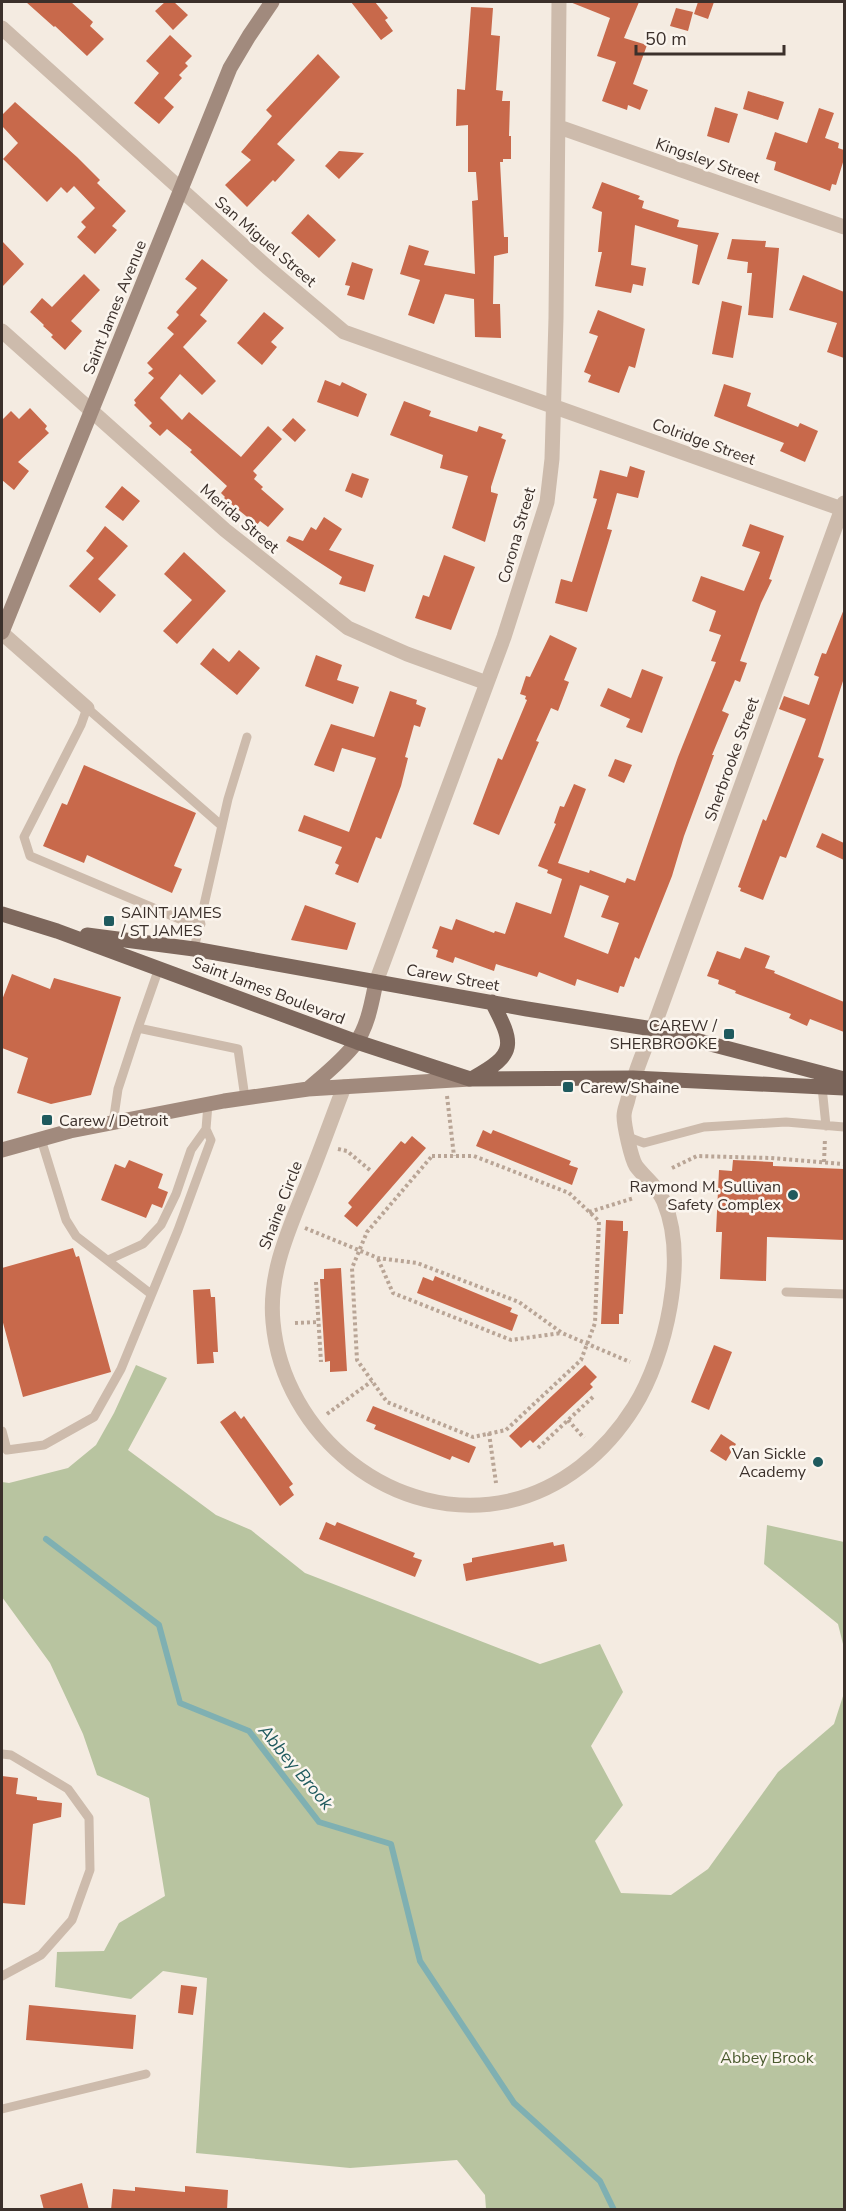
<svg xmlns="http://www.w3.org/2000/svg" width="846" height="2211" font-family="'Nunito Sans',sans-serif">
<rect width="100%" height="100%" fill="#f4ebe1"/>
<path fill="#b8c4a0" d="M136 1365 167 1378 128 1450 216 1515 251 1530 305 1573 540 1664 600 1644 623 1692 591 1746 623 1805 595 1841 621 1893 671 1895 708 1869 778 1772 834 1724 844 1693V2209H486L485 2195 457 2160 350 2168 196 2153 207 1978 163 1971 131 1999 55 1987 57 1952 104 1951 119 1923 165 1896 149 1798 97 1775 83 1734 50 1663 2 1597V1482L9 1483 68 1468 96 1445 114 1413Z
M767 1525 844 1542V1648L838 1624 764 1564Z"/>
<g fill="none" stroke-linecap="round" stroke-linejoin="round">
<path stroke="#7fb0b2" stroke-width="6" d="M46 1539 159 1625 180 1703 249 1731 319 1822 391 1844 420 1961 514 2103 600 2181 614 2210"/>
</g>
<path fill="#c8694b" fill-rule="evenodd" d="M26 2H71L93 22 90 26 104 39 87 56 55 26 54 27Z
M165 2H174L188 15 173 30 155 11Z
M351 2H375L388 18 385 20 393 31 381 40Z
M570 2H639L624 38 647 45 633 84 648 90 640 110 628 105 627 110 602 101 616 62 597 56 610 18Z
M698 2H714L708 19 694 14Z
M471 7 493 8 491 35 500 36 496 90 503 91 502 101H510L509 136H511V159H503V162H500L504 237H508V253L494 256 493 304H500L501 338 475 337 474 299 445 294 434 324 408 315 420 280 400 274 409 245 429 251 424 265 475 274 472 201 478 200 476 172H468V125L456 126 457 89 465 90Z
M676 8 693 12 688 31 670 26Z
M170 35 192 56 185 63 188 66 179 75 182 78 164 98 174 107 159 124 134 103 159 73 146 61Z
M318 54 340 77 277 144 295 160 275 182 273 180 247 207 225 185 251 160 241 152 272 116 266 110Z
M748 91 784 102 778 120 743 109Z
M15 102 77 157 100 180 97 183 126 211 112 226 117 230 95 254 77 237 86 227 81 222 95 208 74 186 67 193 61 187 47 202 3 159 18 143 2 126V115Z
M715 107 738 114 729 143 707 136Z
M819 108 834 113 825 138 839 143 838 148 844 150V159L836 185 832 184 830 191 774 170 776 162 766 159 775 132 807 143Z
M339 151 364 153 339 179 325 166Z
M602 182 640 196 638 199 644 201 642 208 679 220 677 227 719 233 699 285 692 283 698 245 635 225 631 265 646 268 643 286 633 284 631 293 595 286 602 252H598L602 212 592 208Z
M308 214 336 240 319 258 291 233Z
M732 239 766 241 765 247 779 248 773 318 748 315 752 273H747L748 262 727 259Z
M2 241 24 264 2 287Z
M202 259 228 280 200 315 207 321 183 347 216 381 202 395 180 374 160 398 182 420 189 412 241 457 268 426 282 439 253 471 257 475 254 479 263 487 261 489 284 509 268 527 260 521 257 525 224 498 225 497 221 493 227 486 190 452 192 450 167 429 160 436 149 426 152 423 134 405 136 403 134 400 154 378 148 373 153 369 147 363 174 334 167 328 179 315 176 312 197 288 185 279Z
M352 262 373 269 364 300 347 295 350 286 345 285Z
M84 274 100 290 71 321 82 331 65 350 51 337 53 335 43 326 44 325 30 312 42 298 52 307Z
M803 275 844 292V358L827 352 837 323 789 310Z
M722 301 742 306 733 358 712 354Z
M598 310 645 329 635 368 629 366 619 393 588 382 591 375 584 372 598 336 589 333Z
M264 312 284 328 271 342 277 347 262 365 237 343Z
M325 380 340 386 342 382 367 394 358 417 317 402Z
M724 384 751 393 747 406 798 427 800 423 818 431 805 462 780 451 784 443 714 416Z
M404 401 431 411 429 416 477 432 479 426 503 434 501 438 506 440 491 487V492L498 494 485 542 452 528 468 476 440 468 443 455 390 435Z
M30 408 47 426 45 429 49 433 18 462 29 471 14 490 2 480V420L11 411 19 419Z
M293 418 306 430 295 442 282 430Z
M630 466 645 471 638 498 617 493 607 529 612 530 587 612 555 603 561 579 572 582 597 499 593 498 600 470 627 477Z
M352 473 369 479 362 498 345 491Z
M122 486 140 501 123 521 105 507Z
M324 517 342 529 329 550 374 565 365 592 339 584 342 577 286 541 289 536 303 541 311 527 316 530Z
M750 524 784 536 769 579 772 580 761 603 740 661 747 663 740 682 735 680 722 711 729 714 712 755H714L684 836 672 876 639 959 635 957 624 987 620 986 618 993 577 979 575 986 539 972 537 977 496 964 494 971 455 957 453 963 436 957 438 950 432 948 440 926 452 930 456 919 494 933 495 931 505 934 516 902 551 914 562 879 547 873 548 870 538 866 556 824 554 823 560 806 564 807 574 784 586 789 558 863 589 873 590 870 625 883 627 878 635 881 678 757 716 662 711 661 721 635 709 631 716 611 692 601 701 576 744 591 760 552 742 546ZM580 885 609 896 601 917 619 923 608 954 564 937Z
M105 526 128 546 98 579 116 595 100 613 69 586 94 558 86 551Z
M184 552 226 591 177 644 163 631 192 600 164 574Z
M444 555 475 567 451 630 415 618 423 595 429 597Z
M844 609V678L818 757 824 759 786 858 780 856 763 900 740 891 741 888 738 887 763 819 766 821 806 719 779 709 784 696 809 705 819 677 814 675 822 653 826 654Z
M550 635 577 648 564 680 569 682 558 711 551 708 536 741 539 742 499 835 473 824 498 758 502 760 527 700 525 699 526 696 520 694 526 676 530 677Z
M213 648 229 662 239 650 260 668 237 695 200 664Z
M316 655 342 665 337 680 359 687 353 704 305 686Z
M642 669 663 677 642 733 626 727 630 719 600 706 608 688 631 698Z
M390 691 417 700 416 704 426 708 420 727 414 725 405 757 408 758 401 786 381 839 376 837 358 883 335 874 339 865 335 863 342 847 298 831 304 815 349 832 376 758 342 748 334 772 314 765 331 724 374 737Z
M615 759 632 765 624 783 608 776Z
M84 765 196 813 174 866 182 869 172 893 87 855 84 863 43 846 62 803 67 805Z
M822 833 844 843V860L816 847Z
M305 905 356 923 347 950 291 940Z
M745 947 770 956 765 968 775 971 774 973 844 1002V1032L810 1019 807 1026 789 1018 791 1014 735 993 736 991 718 984 719 980 707 976 717 951 740 959Z
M12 974 50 989 54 978 121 997 91 1095 51 1104 17 1093 28 1058 2 1048V1000Z
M483 1130 491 1134 493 1130 571 1161 569 1165 578 1168 572 1185 476 1146Z
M412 1136 426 1148 357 1227 344 1216 352 1207 348 1203 401 1141 405 1144Z
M129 1160 163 1174 158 1188 168 1192 162 1208 152 1204 146 1218 101 1200 115 1164 125 1168Z
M733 1160 773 1162V1166L844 1169V1240L767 1237 766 1281 720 1279 722 1232H716L719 1170 732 1171Z
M606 1220 623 1221V1231H628L623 1314H619V1324H601Z
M73 1248 76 1257 79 1256 111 1372 23 1397 2 1319V1268Z
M341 1268 347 1371 330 1372V1361L325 1362 320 1279H324V1269Z
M435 1276 512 1308 510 1312 518 1315 512 1331 417 1293 423 1277 433 1281Z
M210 1289 211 1297H215L218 1352H213L214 1363 197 1364 193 1290Z
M714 1345 732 1352 709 1410 691 1402Z
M585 1365 597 1377 590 1384 593 1387 533 1443 530 1440 521 1448 509 1436Z
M373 1406 476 1447 469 1463 452 1456 450 1460 374 1429 376 1425 366 1421Z
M235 1411 241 1419 244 1416 293 1484 289 1487 294 1495 280 1506 220 1422Z
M721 1434 736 1444 726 1461 710 1451Z
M326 1522 335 1526 337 1522 415 1553 413 1557 422 1560 415 1577 319 1539Z
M553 1542 554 1546 564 1544 567 1561 466 1581 463 1564 472 1562V1558Z
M2 1776 18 1778 16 1794 37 1797V1800L62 1803 61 1817 33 1824 25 1905 2 1903Z
M181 1985 197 1987 193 2015 178 2013Z
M29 2005 136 2015 133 2049 26 2040Z
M82 2183 89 2210H44L40 2195Z
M185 2186 228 2190 227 2210H111L113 2189 135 2191V2187L185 2192Z"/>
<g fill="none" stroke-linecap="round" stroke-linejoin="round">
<path stroke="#b9a596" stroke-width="4" stroke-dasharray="3 3" stroke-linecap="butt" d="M447 1096 454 1156
M338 1149 347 1151 371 1171
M432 1156H474L569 1193 599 1221 595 1323 581 1360 506 1430 473 1437 387 1402 357 1360 352 1268 367 1232Z
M824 1162 825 1138
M672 1168 697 1156 770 1158 844 1164
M589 1212 634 1198
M305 1228 378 1258 417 1263 519 1302 562 1333 630 1362
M378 1259 393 1293 511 1340 561 1333
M316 1282 321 1362
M295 1323 319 1322
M327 1414 372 1381
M568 1420 584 1438
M489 1433 496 1483
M538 1448 595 1395"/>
<path stroke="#cdbbac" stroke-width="9" d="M201 924 182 920 30 856 24 837 81 725 87 708 222 826
M194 949 228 799 247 737
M159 968 138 1028 238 1049 245 1098
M822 1087 826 1126
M113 1123 118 1089 138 1028
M628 1137 644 1143 704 1127 786 1122 844 1127
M41 1139 66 1220 76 1236 151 1294
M108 1260 143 1244 161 1225 176 1194 191 1150 206 1129
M786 1292 844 1294
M2 1431 7 1450 44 1445 94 1417 121 1369 178 1230 211 1140 206 1129 208 1104
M2 1754 11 1755 68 1789 89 1818 90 1870 72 1920 41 1955 2 1976
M2 2109 146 2074"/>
<path stroke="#cdbbac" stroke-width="15" d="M2 28 267 267 344 332 842 509
M559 127 844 227
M2 331 225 530 348 628 407 654 487 683
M2 633 87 708
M376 982 504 637 547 502 552 459 556 318 559 2
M344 1087C332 1118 321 1149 309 1179 291 1225 268 1271 273 1322 283 1435 394 1526 509 1501 562 1489 606 1452 634 1407 666 1356 688 1259 664 1202 659 1188 644 1177 636 1166 631 1158 624 1125 624 1116 624 1110 627 1104 628 1099 634 1074 643 1052 653 1029L844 503"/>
<path stroke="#a18a7d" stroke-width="15" d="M2 632 230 68 249 36 272 2
M308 1089C324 1075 342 1061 355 1044 368 1027 372 1001 376 982
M2 1150 70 1131 224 1101 308 1089 470 1079"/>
<path stroke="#7d675c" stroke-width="15" d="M2 914 57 931 357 1042 470 1079 633 1078 844 1088
M87 935 194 949 527 1009 653 1029 844 1079
M473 1078C517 1054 514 1044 492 1002"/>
</g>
<g fill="#1f5a5e" stroke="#fbf5ee" stroke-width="2">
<rect x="103" y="915" width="12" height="12" rx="3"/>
<rect x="723" y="1028" width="12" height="12" rx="3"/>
<rect x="562" y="1081" width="12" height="12" rx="3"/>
<rect x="41" y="1114" width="12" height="12" rx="3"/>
<circle cx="793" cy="1195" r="6"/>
<circle cx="818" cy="1462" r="6"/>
</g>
<g text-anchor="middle" stroke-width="5" stroke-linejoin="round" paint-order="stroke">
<g font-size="16" fill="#3b302b" stroke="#fbf5ee">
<text transform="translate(708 160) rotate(19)" y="6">Kingsley Street</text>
<text transform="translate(266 241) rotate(41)" y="6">San Miguel Street</text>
<text transform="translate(114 307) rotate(-68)" y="6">Saint James Avenue</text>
<text transform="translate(704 441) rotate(20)" y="6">Colridge Street</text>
<text transform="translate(240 518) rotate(40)" y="6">Merida Street</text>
<text transform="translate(516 535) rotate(-74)" y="6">Corona Street</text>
<text transform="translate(731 759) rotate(-70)" y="6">Sherbrooke Street</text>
<text transform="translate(453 977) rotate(10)" y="6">Carew Street</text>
<text transform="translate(269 990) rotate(21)" y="6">Saint James Boulevard</text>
<text transform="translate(280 1205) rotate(-69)" y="6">Shaine Circle</text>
</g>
<g font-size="16" fill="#3b302b" stroke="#fbf5ee" text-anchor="start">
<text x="121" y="918">SAINT JAMES<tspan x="121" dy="18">/ ST JAMES</tspan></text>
<text x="717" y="1031" text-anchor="end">CAREW /<tspan x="717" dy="18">SHERBROOKE</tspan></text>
<text x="580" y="1093">Carew/Shaine</text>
<text x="59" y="1126">Carew / Detroit</text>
<text x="781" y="1192" text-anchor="end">Raymond M. Sullivan<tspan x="781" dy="18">Safety Complex</tspan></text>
<text x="806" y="1459" text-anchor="end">Van Sickle<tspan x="806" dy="18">Academy</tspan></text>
</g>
<g font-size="16" fill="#4a5a2e" stroke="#fbf5ee">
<text x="767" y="2063">Abbey Brook</text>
</g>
<g font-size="18" font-style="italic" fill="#1f5a5e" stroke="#fbf5ee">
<text transform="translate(296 1767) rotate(50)" y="6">Abbey Brook</text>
</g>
</g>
<rect width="846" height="2211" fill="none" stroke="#3b302b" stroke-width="6"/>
<path d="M636 45v9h148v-9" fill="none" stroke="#3b302b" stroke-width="3"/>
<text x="645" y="45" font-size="18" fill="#3b302b" stroke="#fbf5ee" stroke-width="4.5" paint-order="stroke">50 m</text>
</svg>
